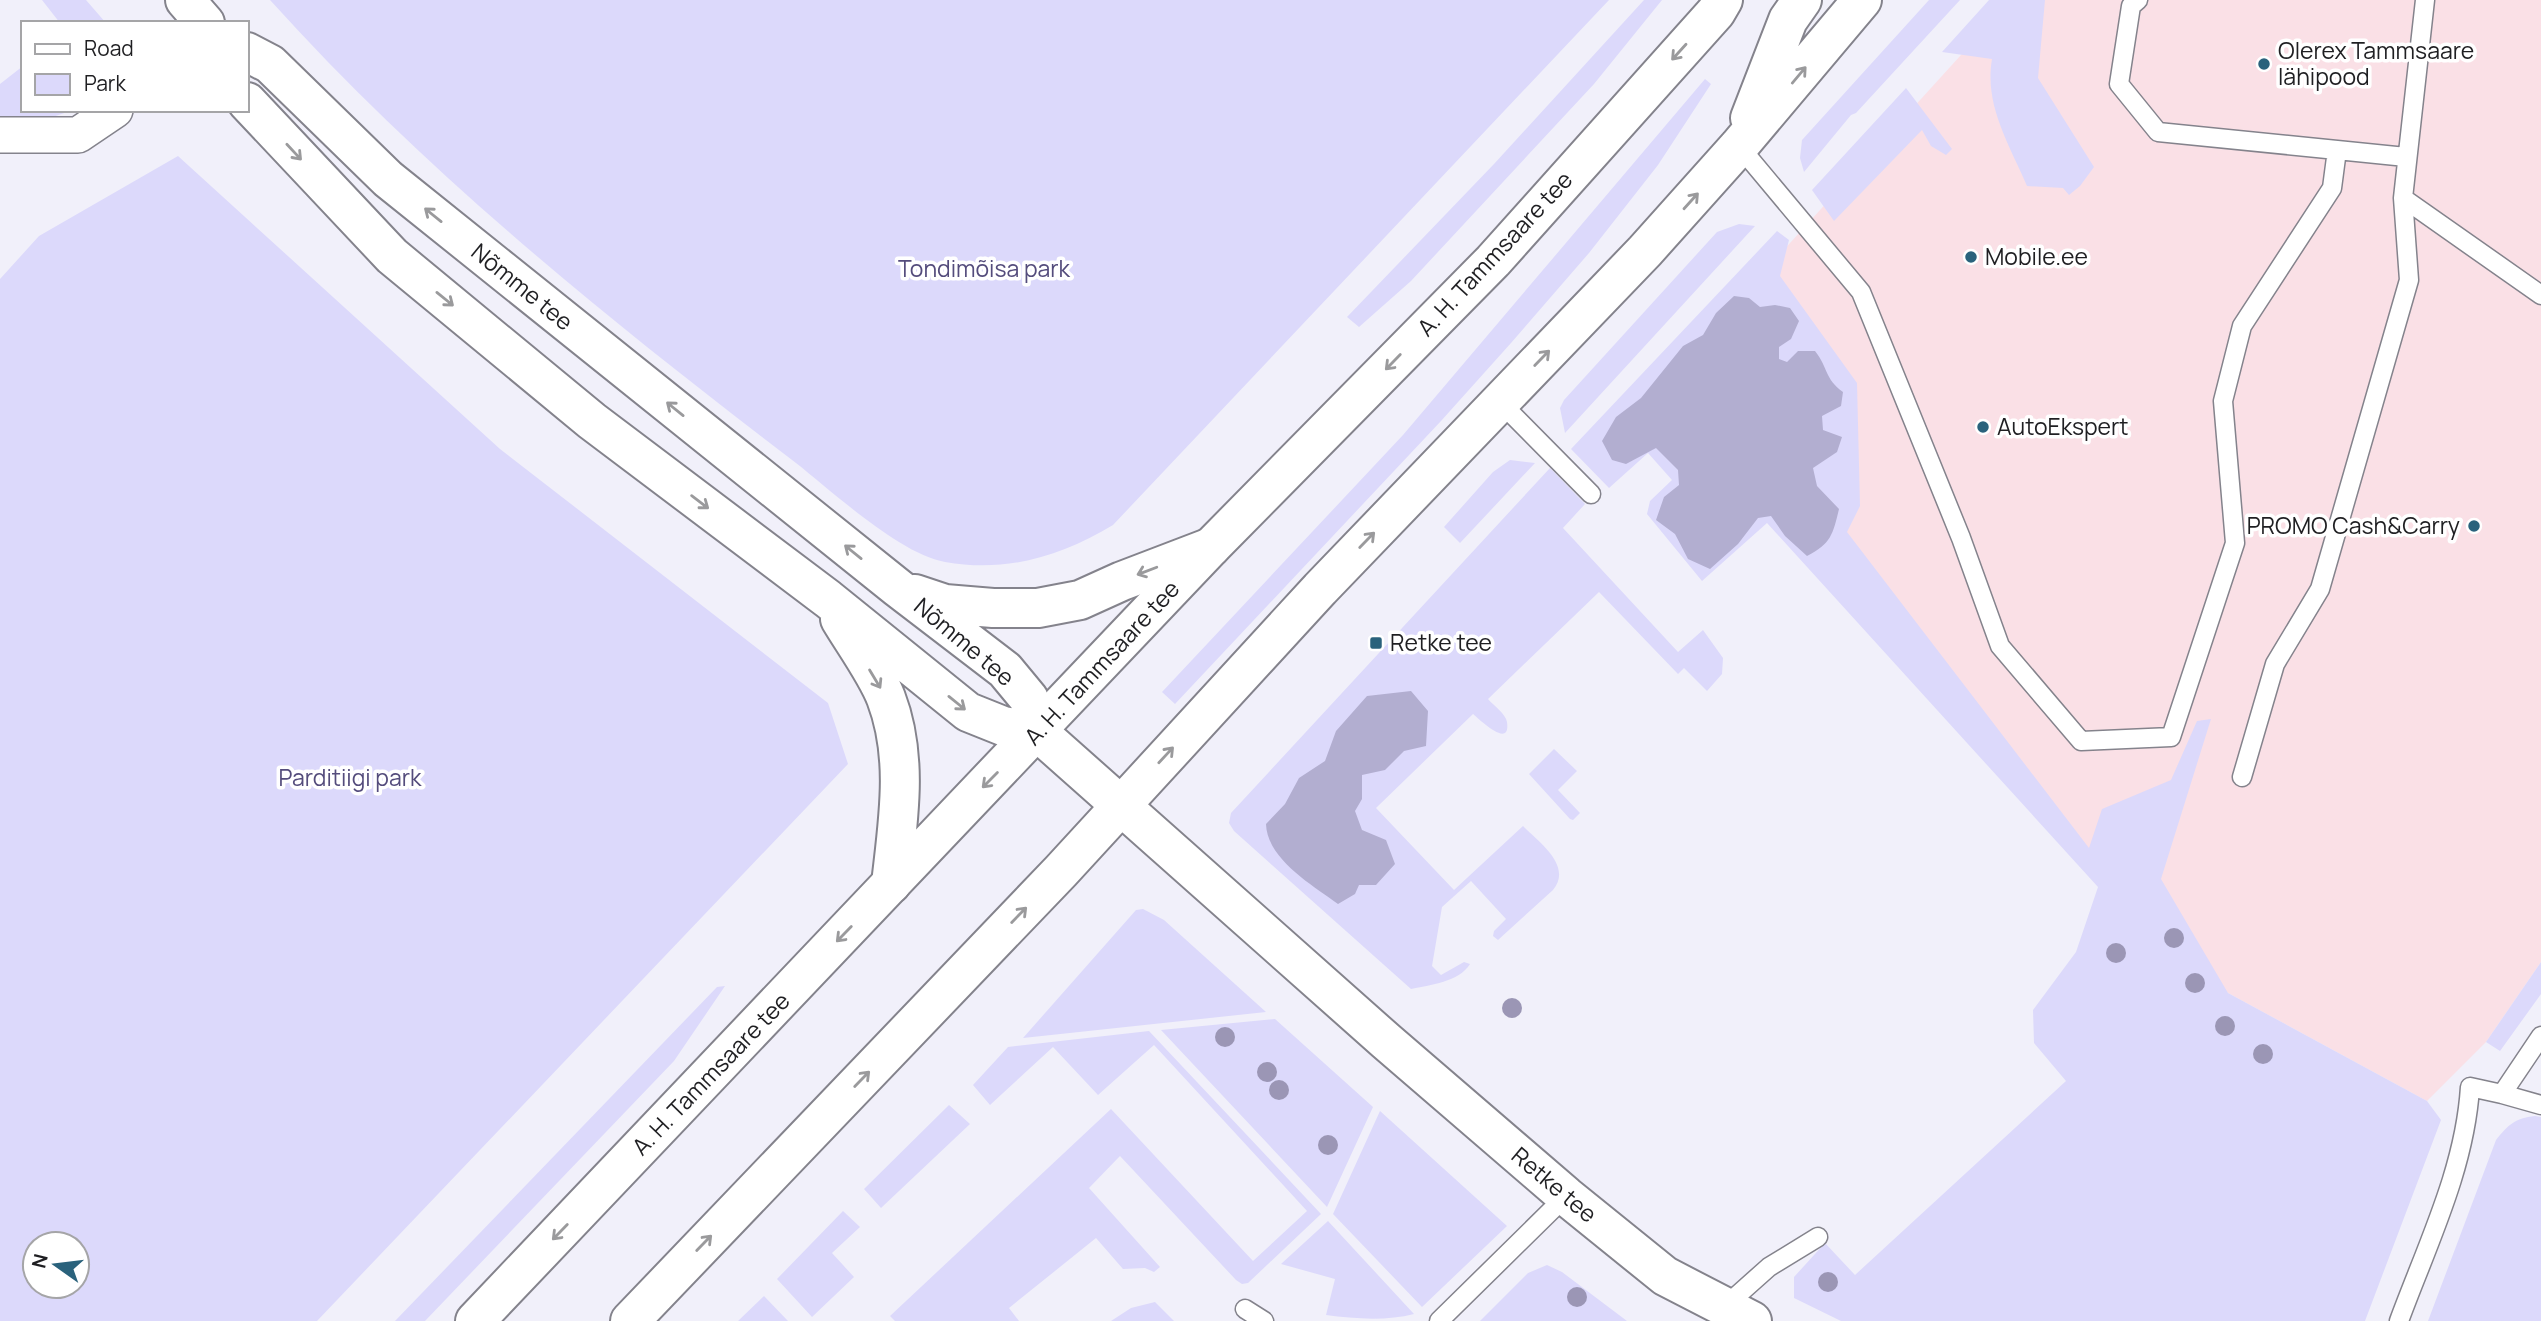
<svg xmlns="http://www.w3.org/2000/svg" width="2541" height="1321" font-family="Manrope,sans-serif">
<rect width="100%" height="100%" fill="#f1f0fa"/>
<path fill="#fae0e6" d="M2011 0H2541V962L2486 1042 2427 1101 2228 993 2119 894 1660 386Z"/>
<path fill="#dcd9fb" fill-rule="evenodd" d="M42 0H86L106 23H60Z
M270 0H1609L1113 525C1061 556 1007 573 945 562 900 554 834 493 796 463 610 321 427 174 270 0Z
M1644 0H1662L1594 84 1411 281 1359 327 1347 317 1494 164Z
M1929 0H1960L1856 113 1851 115 1804 172 1800 158 1802 140Z
M1989 0H2045L2038 78 2094 167 2080 186 2069 195 2063 188 2027 186C2009 144 1984 105 1992 59L1942 52Z
M23 66V110H73L47 119 0 120V84Z
M1705 79 1711 84 1658 165 1589 253 1511 343 1441 421 1175 704 1162 692 1403 435Z
M1906 88 1952 149 1946 155 1931 146 1922 130 1834 221 1812 190Z
M178 156 500 449 828 703 848 764 317 1321H0V279L39 236ZM35 1244H77V1286H35Z
M1739 224 1755 226 1565 433 1560 408 1564 400 1717 232Z
M1777 231 1789 240 1780 276 1857 383 1860 506 1847 532 2089 848 2102 809 2171 780 2197 721 2211 719 2161 879 2228 993 2427 1101 2441 1120 2365 1321H1841L1794 1298V1277L1825 1243 1855 1275 2066 1081 2034 1043 2033 1010 2076 952 2098 887 1767 523 1702 581 1647 514 1650 501 1672 480 1648 453 1609 488 1571 449Z
M1510 460 1535 463 1460 543 1444 527 1493 472Z
M1550 468 1585 504 1563 528 1678 652 1703 630 1723 658 1722 674 1707 691 1684 668 1678 674 1599 592 1488 699C1493 705 1506 714 1507 722 1511 751 1477 717 1473 714L1376 808 1454 890 1523 826C1539 842 1573 866 1553 890L1498 940 1493 936 1494 931 1506 919 1471 881 1442 907 1432 966 1441 975 1464 962 1470 964C1459 982 1430 985 1411 989L1234 831 1229 823 1231 813Z
M1554 749 1577 771 1558 790 1580 813 1573 820 1570 819 1529 774Z
M1143 909 1164 920 1266 1012 1023 1038 1136 910Z
M2541 962V994L2500 1051 2486 1042Z
M725 986 674 1061 425 1321H395L717 987Z
M1275 1019 1373 1107 1327 1207 1161 1030Z
M1149 1031 1321 1214 1248 1283 1242 1284 1236 1280 1120 1156 1089 1188 1160 1267 1154 1272 1145 1268 1123 1269 1096 1238 1009 1308 1019 1321H895L890 1316 1111 1109 1253 1261 1307 1211 1154 1045 1098 1095 1053 1047 990 1105 973 1085 1008 1047Z
M949 1105 970 1124 881 1208 864 1189Z
M1380 1111 1507 1226 1422 1307 1333 1214Z
M2535 1116 2541 1117V1321H2428L2496 1140C2508 1125 2515 1118 2535 1116Z
M843 1211 860 1227 832 1253 854 1277 812 1317 777 1279Z
M1328 1221 1414 1314C1387 1321 1355 1319 1326 1315L1335 1279 1281 1264Z
M1547 1265 1562 1272 1627 1321H1480L1528 1273Z
M764 1296 788 1321H738Z
M1155 1302 1174 1321H1111L1131 1308Z"/>
<path fill="#b2aed0" d="M1734 296 1749 298 1760 307 1775 305 1790 308 1799 321 1791 339 1779 347V359L1787 362 1798 351H1815C1829 369 1824 378 1843 392L1841 406 1822 416 1823 430 1842 437 1837 452 1813 468 1817 486 1839 509C1833 534 1831 544 1807 556L1785 536 1771 516 1758 518 1738 544 1710 569 1688 559 1675 534 1656 520 1664 497 1679 485 1678 470 1656 448 1626 464 1612 460 1602 441 1616 417 1641 398 1683 346 1703 335 1716 313Z
M1411 691 1428 711 1426 746 1404 751 1385 770 1362 775V799L1355 811 1362 830 1386 840 1395 864 1376 885H1359L1355 894 1338 904C1312 885 1267 859 1266 824L1285 804 1299 778 1325 761 1336 731 1367 696Z"/>
<g fill="none" stroke-linecap="round" stroke-linejoin="round">
<g stroke="#84838c" stroke-width="21">
<path id="service" d="M2138 0 2131 6 2119 84 2158 132 2337 150
M1739 146 1861 292 1961 538 2000 646 2081 741 2171 737 2235 543 2223 401 2242 326 2332 188 2337 150 2406 157
M2403 198 2541 295
M1500 402 1591 494
M2242 777 2275 664 2320 589 2409 280 2403 198 2425 0
M2502 1094 2541 1105
M1723 1308 1769 1267 1818 1237
M1245 1309 1264 1321
M1439 1321 1566 1196
M2399 1321C2427 1245 2465 1169 2470 1087L2502 1094 2541 1036"/>
</g>
<g stroke="#84838c" stroke-width="38">
<path id="minor" d="M0 135H78L115 110"/>
</g>
<g stroke="#84838c" stroke-width="42">
<path id="tertiary" d="M185 0 205 23
M247 52 270 64 388 179 898 588 1005 670 1029 699 1038 732
M247 102 392 256 592 421 828 599 968 712 1003 726 1038 732
M915 594 945 604 993 608H1038L1080 600 1122 581 1211 547
M840 619C853 641 877 674 886 698 909 758 898 822 891 884
M1038 732 1386 1041 1566 1196 1665 1276 1752 1321"/>
</g>
<g stroke="#84838c" stroke-width="42">
<path id="primary" d="M1750 118 1788 20 1802 0
M475 1321 1211 547 1493 261 1716 12 1723 0
M630 1321 1061 871 1320 589 1645 251 1739 146 1862 0"/>
</g>
<use href="#service" stroke="#fff" stroke-width="18"/>
<use href="#minor" stroke="#fff" stroke-width="35"/>
<use href="#tertiary" stroke="#fff" stroke-width="38"/>
<use href="#primary" stroke="#fff" stroke-width="38"/>
</g>
<g fill="#9b96b5">
<circle cx="2174" cy="938" r="10"/>
<circle cx="2116" cy="953" r="10"/>
<circle cx="2195" cy="983" r="10"/>
<circle cx="1512" cy="1008" r="10"/>
<circle cx="2225" cy="1026" r="10"/>
<circle cx="1225" cy="1037" r="10"/>
<circle cx="2263" cy="1054" r="10"/>
<circle cx="1267" cy="1072" r="10"/>
<circle cx="1279" cy="1090" r="10"/>
<circle cx="1328" cy="1145" r="10"/>
<circle cx="1828" cy="1282" r="10"/>
<circle cx="1577" cy="1297" r="10"/>
</g>
<defs><path id="oneway-shaft" d="M-6 0H5M1.5-3L5.5 0L1.5 3" fill="none" stroke-width="1.6" stroke-linecap="round" stroke-linejoin="round" transform="scale(1.75)"/></defs>
<g stroke="#9a9a9c">
<use href="#oneway-shaft" transform="translate(1679 52) rotate(132)"/>
<use href="#oneway-shaft" transform="translate(1799 75) rotate(-50)"/>
<use href="#oneway-shaft" transform="translate(294 152) rotate(47)"/>
<use href="#oneway-shaft" transform="translate(1691 201) rotate(-48)"/>
<use href="#oneway-shaft" transform="translate(433 215) rotate(-141)"/>
<use href="#oneway-shaft" transform="translate(445 299) rotate(39)"/>
<use href="#oneway-shaft" transform="translate(1542 358) rotate(-46)"/>
<use href="#oneway-shaft" transform="translate(1393 362) rotate(134)"/>
<use href="#oneway-shaft" transform="translate(675 409) rotate(-141)"/>
<use href="#oneway-shaft" transform="translate(700 502) rotate(37)"/>
<use href="#oneway-shaft" transform="translate(1367 540) rotate(-46)"/>
<use href="#oneway-shaft" transform="translate(853 552) rotate(-141)"/>
<use href="#oneway-shaft" transform="translate(1147 571) rotate(159)"/>
<use href="#oneway-shaft" transform="translate(875 679) rotate(59)"/>
<use href="#oneway-shaft" transform="translate(957 703) rotate(39)"/>
<use href="#oneway-shaft" transform="translate(1166 755) rotate(-47)"/>
<use href="#oneway-shaft" transform="translate(990 780) rotate(135)"/>
<use href="#oneway-shaft" transform="translate(1019 915) rotate(-46)"/>
<use href="#oneway-shaft" transform="translate(844 934) rotate(134)"/>
<use href="#oneway-shaft" transform="translate(862 1079) rotate(-46)"/>
<use href="#oneway-shaft" transform="translate(560 1232) rotate(134)"/>
<use href="#oneway-shaft" transform="translate(704 1243) rotate(-46)"/>
</g>
<g fill="#2a627c" stroke="#fff" stroke-width="2.5">
<circle cx="2264" cy="64" r="7"/>
<circle cx="1971" cy="257" r="7"/>
<circle cx="1983" cy="427" r="7"/>
<circle cx="2474" cy="526" r="7"/>
<rect x="1369" y="636" width="14" height="14" rx="3.5"/>
</g>
<g text-anchor="middle" stroke-width="7" stroke-linejoin="round" paint-order="stroke">
<g font-size="23" fill="#1f1f22" stroke="#fff" text-anchor="start">
<text x="2278" y="59">Olerex Tammsaare<tspan x="2278" dy="26">lähipood</tspan></text>
<text x="1985" y="265">Mobile.ee</text>
<text x="1997" y="435">AutoEkspert</text>
<text x="2460" y="534" text-anchor="end">PROMO Cash&amp;Carry</text>
<text x="1390" y="651">Retke tee</text>
</g>
<g font-size="23" fill="#1f1f22" stroke="#fff">
<text transform="translate(1495 254) rotate(-47)" y="8">A. H. Tammsaare tee</text>
<text transform="translate(522 287) rotate(39)" y="8">Nõmme tee</text>
<text transform="translate(964 642) rotate(40)" y="8">Nõmme tee</text>
<text transform="translate(1102 663) rotate(-47)" y="8">A. H. Tammsaare tee</text>
<text transform="translate(711 1074) rotate(-46)" y="8">A. H. Tammsaare tee</text>
<text transform="translate(1554 1185) rotate(40)" y="8">Retke tee</text>
</g>
<g font-size="23" fill="#544c7c" stroke="#fff">
<text x="984" y="277">Tondimõisa park</text>
<text x="350" y="786">Parditiigi park</text>
</g>
</g>
<rect x="21" y="21" width="228" height="91" fill="#ffffff" stroke="#a5a5a7" stroke-width="2"/>
<rect x="35" y="44" width="35" height="10" fill="#ffffff" stroke="#a5a5a7" stroke-width="2"/>
<text x="84" y="56" font-size="21" fill="#1f1f22">Road</text>
<rect x="35" y="74" width="35" height="21" fill="#dcd9fb" stroke="#a5a5a7" stroke-width="2"/>
<text x="84" y="91" font-size="21" fill="#1f1f22">Park</text>
<g transform="translate(56 1265) rotate(284)"><circle r="33" fill="#ffffff" stroke="#a5a5a7" stroke-width="2"/>
<path d="M0-5L12 26L0 18L-12 26Z" fill="#2a627c"/>
<text y="-10" font-size="19" font-weight="bold" text-anchor="middle" fill="#1f1f22">N</text>
</g>
</svg>
